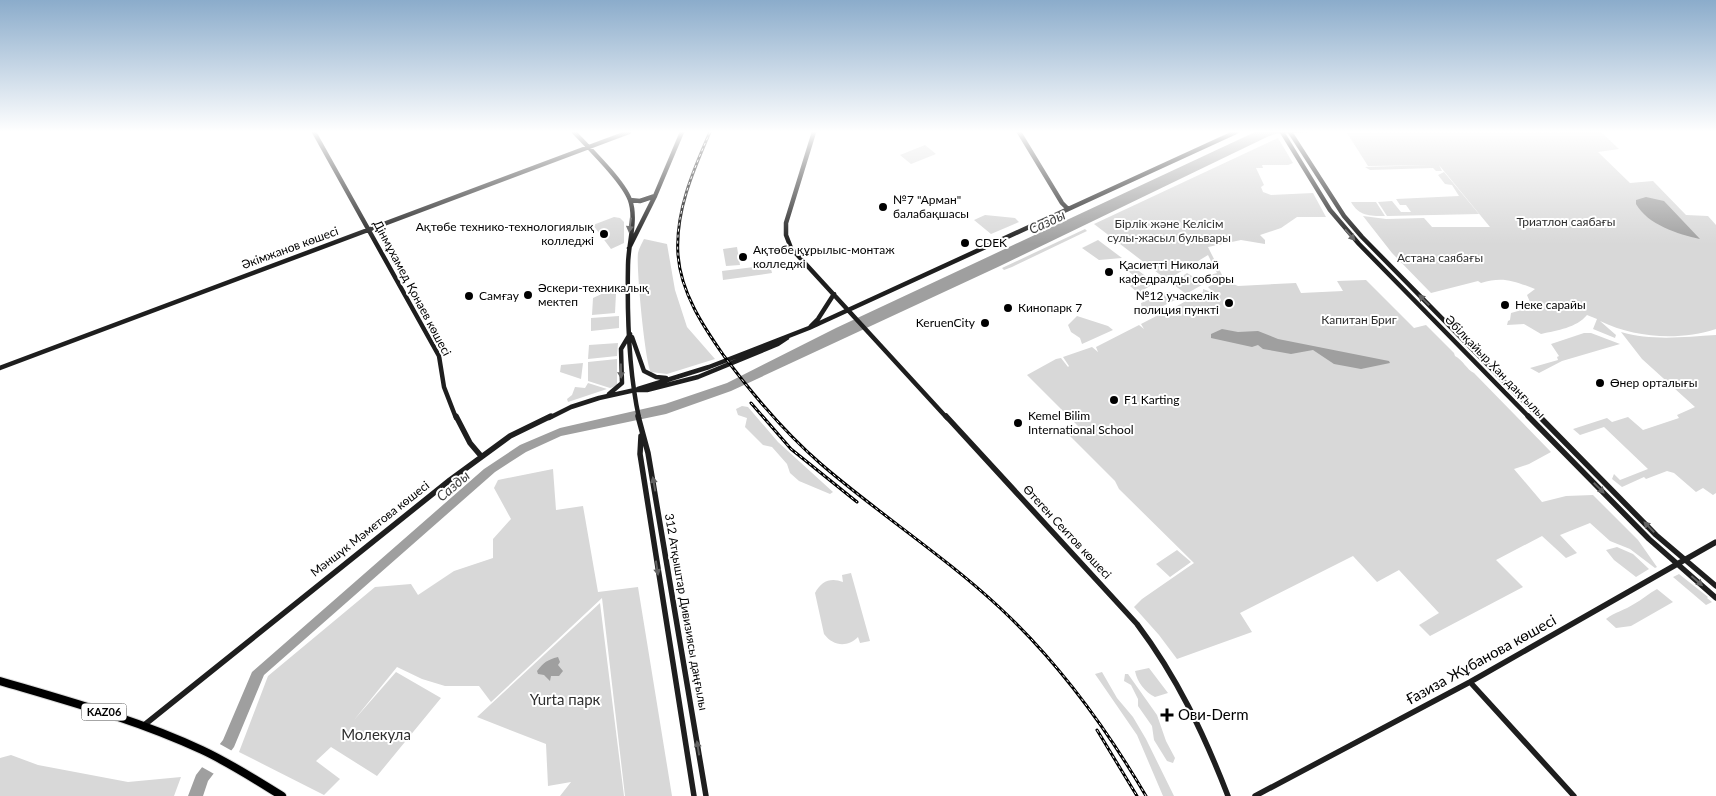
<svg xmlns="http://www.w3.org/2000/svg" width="1716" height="796" font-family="Lato,sans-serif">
<rect width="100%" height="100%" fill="#fff"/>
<path fill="#d8d8d8" d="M1601 132 1619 149 1598 152 1630 183 1653 181 1686 215 1708 216 1716 225V329C1679 341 1635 338 1600 321L1616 335 1615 338 1593 329 1597 319 1587 315C1576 328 1558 330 1541 334L1524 324 1507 325 1508 321 1510 320 1511 313 1532 307 1527 295 1535 289C1514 281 1503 276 1481 283L1478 281 1431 293 1392 253 1363 216 1386 219 1424 218 1432 227H1490L1439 165 1442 171H1436L1433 168 1370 170 1365 167 1435 165 1368 166 1347 133Z
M1278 138 1293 163 1288 165H1262L1263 168H1256L1264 185 1261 187 1263 192 1271 195 1313 193 1326 217H1297L1281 228 1260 235 1265 240V244L1241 240 1208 247 1225 281 1207 282 1186 294 1169 281H1175L1187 273 1197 279 1217 273 1208 255 1167 280 1094 224Z
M925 145 936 154 911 164 900 155Z
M1444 172 1479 214 1387 216 1378 202 1392 201 1401 212H1411L1406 205H1400L1396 199 1459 196 1452 185 1445 184 1438 175Z
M1351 202H1376L1385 216C1369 216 1359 216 1351 202Z
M985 215 1015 218 1019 222 991 234 974 220Z
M614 217 620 218 624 222V243L611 249 593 225Z
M1085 229 1087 231 1012 267 1004 270 1002 268Z
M644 239 667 244 675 290 687 327 715 359 667 374 651 372C645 363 636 265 638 253 639 248 642 243 644 239Z
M1098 240 1122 258 1099 260 1082 248Z
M737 247 740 265 726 266 723 249Z
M1126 261 1148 278 1157 282 1138 293 1130 286 1135 283 1139 286 1143 283 1123 267 1126 265 1123 263Z
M770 265 772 273 723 280 722 271Z
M1366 280 1414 328 1426 325 1454 353 1455 356C1463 360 1467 370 1474 373L1551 452 1529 464 1514 469 1542 502 1566 496 1593 495 1638 540 1657 567 1655 568 1630 549 1610 541 1590 523 1560 535 1577 553 1566 558 1542 536 1496 560 1523 587 1430 636 1419 625 1439 613 1399 570 1377 582 1353 556 1240 613 1252 632 1177 659 1159 635 1134 607 1142 599 1194 563 1119 489 1115 481 1068 434 1079 427 1027 375 1056 359 1061 358 1068 367 1069 366 1063 357 1092 347 1098 352 1096 347 1139 325 1144 329 1141 324 1168 310 1173 314 1170 310 1193 297 1200 300 1196 296 1203 292V289L1214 293 1208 287C1215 282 1230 282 1238 286L1296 283 1301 293 1343 291 1337 281Z
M608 291 616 293 615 313 592 315 593 298Z
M1167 292 1174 293 1179 298 1147 314 1142 311 1141 303Z
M619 316V328L591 331V318Z
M1077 316 1108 326 1113 330 1082 344 1080 338 1071 332 1068 325Z
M1621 332C1652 341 1684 337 1716 335V493L1713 495 1703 488 1696 492 1674 473 1667 471 1646 479 1644 477 1622 487 1612 479 1614 474 1620 480 1648 469 1604 427 1580 435 1573 429 1607 418 1612 422 1628 417 1643 430 1679 418 1677 415 1695 407 1642 359Z
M1584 333H1591L1620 344 1562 361 1539 373 1530 368 1558 360 1557 357 1559 356 1551 344Z
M618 343 617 356 588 359 589 345Z
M617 359V386L610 388 588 381V362Z
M583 363 581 379 560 372 561 365Z
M588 383 607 389 568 402 567 399 572 395 575 387 585 388Z
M742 406 748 407 778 442 833 492 830 494 799 481 790 473 787 464 772 447 763 445 745 427 747 418 738 415 736 409Z
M553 469 556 510 583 506 598 592 638 587 672 796H625L602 598 491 702 479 686H445L422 679 397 667 354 720 396 672 441 698 377 776 331 747 316 761 340 779 324 795 239 752 268 676 375 587 411 584 418 595 454 571 493 558V539L511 519 494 488 498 480Z
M1617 547 1633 554 1649 569 1636 577 1614 560 1606 550Z
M1177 550 1191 562 1170 577 1156 564Z
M851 573 870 641 860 643 858 637C847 648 833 646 824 634L815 593C821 581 831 577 843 582L842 575Z
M1679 574 1708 597 1707 598 1712 602 1706 605 1673 577Z
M1657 589 1673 602 1631 626 1616 628 1606 619C1615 612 1625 610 1634 604 1642 600 1649 593 1657 589Z
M600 603 624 796H560L571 782 548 786 546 744 477 717Z
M1149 668 1168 693 1155 697C1145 692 1137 682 1135 671Z
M1102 672 1117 698 1133 717 1146 739 1174 796H1163L1137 735 1095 674Z
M1125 674H1128L1157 715 1166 741 1175 758 1173 763 1167 761 1154 740 1152 726 1138 706V699L1131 685 1124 681Z
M11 755 38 765 128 782 181 777 174 796H0V758Z"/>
<path fill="#9f9f9f" d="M1255 132H1310L1275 134 1269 136 1000 266 731 391 666 414 561 436 526 452 495 472 264 675 234 747 208 781 203 796H188L196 775 223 740 252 672 484 469 520 445 560 428 665 404 727 383 836 328Z
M1646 197 1664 201 1700 239C1678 234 1648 225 1636 204V200Z
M1222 329 1238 332 1258 331 1278 339 1389 361 1390 363 1361 369 1334 364 1313 350 1291 354 1263 349 1258 345 1252 347 1211 338V334Z
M558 657 560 662 558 665 563 671 559 676H551L550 681 544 675 538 674 537 671C544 662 547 660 558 657Z"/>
<path fill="#fff" d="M218 743 234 752 216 775 200 766Z"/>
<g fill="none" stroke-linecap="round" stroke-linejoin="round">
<g stroke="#dbdbdb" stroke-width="10">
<path id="highway" d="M0 681C68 701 138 720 202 750 230 763 256 780 282 796"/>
</g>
<path stroke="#1e1e1e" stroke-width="4.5" d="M314 132 439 356 444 387 456 418
M574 132C589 148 623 181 630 200 637 219 628 245 628 265 627 315 628 368 639 418
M814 132 786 223V235L791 248 947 418
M1019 132 1062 203 1068 209
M1282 132 1330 210 1359 244 1530 418
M1290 132 1344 216 1362 237 1540 418
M630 200 640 201 655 196
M629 248 655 196 682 132
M811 326 818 319 834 294
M632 337 644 371 656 377 666 378
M0 368 629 132
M638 389 709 367 809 328 1236 132
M609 394 622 383 621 349 630 334
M549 418 571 407 599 398 635 390H647L698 377 778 344 787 338"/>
<path stroke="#1e1e1e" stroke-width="5.5" d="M456 416 470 443 481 456
M638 416 648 453 706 796
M946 416 1137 624C1177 677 1204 734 1228 796
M1528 416 1649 539 1716 598
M1539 416 1656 535 1716 586
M641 436 640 454 694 796
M1470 682 1574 796
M143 726 450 480 510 436 551 416
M1255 796 1470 682 1716 542"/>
<use href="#highway" stroke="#000" stroke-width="8"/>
<g stroke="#000" stroke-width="3">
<path id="rail" d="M710 132C693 171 675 212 678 255 681 293 703 326 724 356 753 395 784 432 821 464 879 514 943 555 999 607 1058 662 1105 726 1146 796
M751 403 791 449 857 502
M1097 730 1137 796"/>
</g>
<use href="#rail" stroke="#fff" stroke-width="1" stroke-dasharray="3" stroke-linecap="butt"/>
</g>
<defs><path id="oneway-solid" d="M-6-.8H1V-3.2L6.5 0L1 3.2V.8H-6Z" transform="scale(1.25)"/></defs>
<g fill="#626262">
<use href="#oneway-solid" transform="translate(630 225) rotate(97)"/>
<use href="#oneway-solid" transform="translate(1350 235) rotate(48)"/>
<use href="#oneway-solid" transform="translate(1424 300) rotate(-135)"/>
<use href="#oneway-solid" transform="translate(621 371) rotate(89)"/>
<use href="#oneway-solid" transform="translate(654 484) rotate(-100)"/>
<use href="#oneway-solid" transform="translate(1599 488) rotate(45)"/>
<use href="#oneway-solid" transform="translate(1649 527) rotate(-134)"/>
<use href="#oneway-solid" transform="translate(657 568) rotate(81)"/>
<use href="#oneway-solid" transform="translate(1697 581) rotate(41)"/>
<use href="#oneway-solid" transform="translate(698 748) rotate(-99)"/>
</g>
<linearGradient id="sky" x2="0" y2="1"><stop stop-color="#8baccb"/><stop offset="0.54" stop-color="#fff"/><stop offset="1" stop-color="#fff" stop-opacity="0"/></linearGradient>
<rect width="1716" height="244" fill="url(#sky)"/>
<g fill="#000" stroke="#fff" stroke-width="2">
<circle cx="883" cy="207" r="5"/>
<circle cx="604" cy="234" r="5"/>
<circle cx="965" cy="243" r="5"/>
<circle cx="743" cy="257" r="5"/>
<circle cx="1109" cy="272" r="5"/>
<circle cx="528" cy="295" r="5"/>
<circle cx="469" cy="296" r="5"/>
<circle cx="1229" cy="303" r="5"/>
<circle cx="1505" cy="305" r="5"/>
<circle cx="1008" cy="308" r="5"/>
<circle cx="985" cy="323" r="5"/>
<circle cx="1600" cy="383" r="5"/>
<circle cx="1114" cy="400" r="5"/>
<circle cx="1018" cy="423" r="5"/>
<path d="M1164.5 707.5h5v5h5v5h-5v5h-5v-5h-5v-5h5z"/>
</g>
<g text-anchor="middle" stroke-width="4" stroke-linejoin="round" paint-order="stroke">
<rect fill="#fff" stroke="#4c4c4c" stroke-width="1" x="81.5" y="703.5" width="45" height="17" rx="4"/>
<g font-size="11" font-weight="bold" fill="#000">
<text x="104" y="716">KАZ06</text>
</g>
<g font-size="12" fill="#000" stroke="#fff" text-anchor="start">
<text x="893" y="204">№7 "Арман"<tspan x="893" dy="14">балабақшасы</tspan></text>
<text x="594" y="231" text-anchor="end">Ақтөбе технико-технологиялық<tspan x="594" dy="14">колледжі</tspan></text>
<text x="975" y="247">CDEK</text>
<text x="753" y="254">Ақтөбе құрылыс-монтаж<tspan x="753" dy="14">колледжі</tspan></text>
<text x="1119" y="269">Қасиетті Николай<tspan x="1119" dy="14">кафедралды соборы</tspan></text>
<text x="538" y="292">Әскери-техникалық<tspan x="538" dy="14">мектеп</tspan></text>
<text x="479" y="300">Самғау</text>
<text x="1219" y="300" text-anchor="end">№12 учаскелік<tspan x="1219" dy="14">полиция пункті</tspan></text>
<text x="1515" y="309">Неке сарайы</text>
<text x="1018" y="312">Кинопарк 7</text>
<text x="975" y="327" text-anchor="end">KeruenCity</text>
<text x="1610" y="387">Өнер орталығы</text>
<text x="1124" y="404">F1 Karting</text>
<text x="1028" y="420">Kemel Bilim<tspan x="1028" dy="14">International School</tspan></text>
</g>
<g font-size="12" fill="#2f2f2f" stroke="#fff">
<text x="1566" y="226">Триатлон саябағы</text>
<text x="1169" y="228">Бірлік және Келісім<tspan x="1169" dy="14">сулы-жасыл бульвары</tspan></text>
<text x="1440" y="262">Астана саябағы</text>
<text x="1359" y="324">Капитан Бриг</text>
</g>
<g font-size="12" fill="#000" stroke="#fff">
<text transform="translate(290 248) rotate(-20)" y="4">Әкімжанов көшесі</text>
<text transform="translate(412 288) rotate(62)" y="4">Дінмұхамед Қонаев көшесі</text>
<text transform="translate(1495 367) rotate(46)" y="4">Әбілқайыр Хан даңғылы</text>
<text transform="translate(370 529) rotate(-38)" y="4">Мәншүк Мәметова көшесі</text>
<text transform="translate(1067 532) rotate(47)" y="4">Өтеген Сеитов көшесі</text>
<text transform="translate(686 612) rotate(80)" y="4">312 Атқыштар Дивизиясы даңғылы</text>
</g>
<g font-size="14" font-style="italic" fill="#404040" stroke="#fff">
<text transform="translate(1047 222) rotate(-25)" y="5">Сазды</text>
<text transform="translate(453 486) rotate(-41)" y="5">Сазды</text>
</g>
<g font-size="15" fill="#000" stroke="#fff">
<text transform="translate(1481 660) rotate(-29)" y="5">Ғазиза Жұбанова көшесі</text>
</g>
<g font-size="15" fill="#2f2f2f" stroke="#fff">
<text x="565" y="705">Yurta парк</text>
<text x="376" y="740">Молекула</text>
</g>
<g font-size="15" fill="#000" stroke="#fff" text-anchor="start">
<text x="1178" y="720">Ови-Derm</text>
</g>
</g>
</svg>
